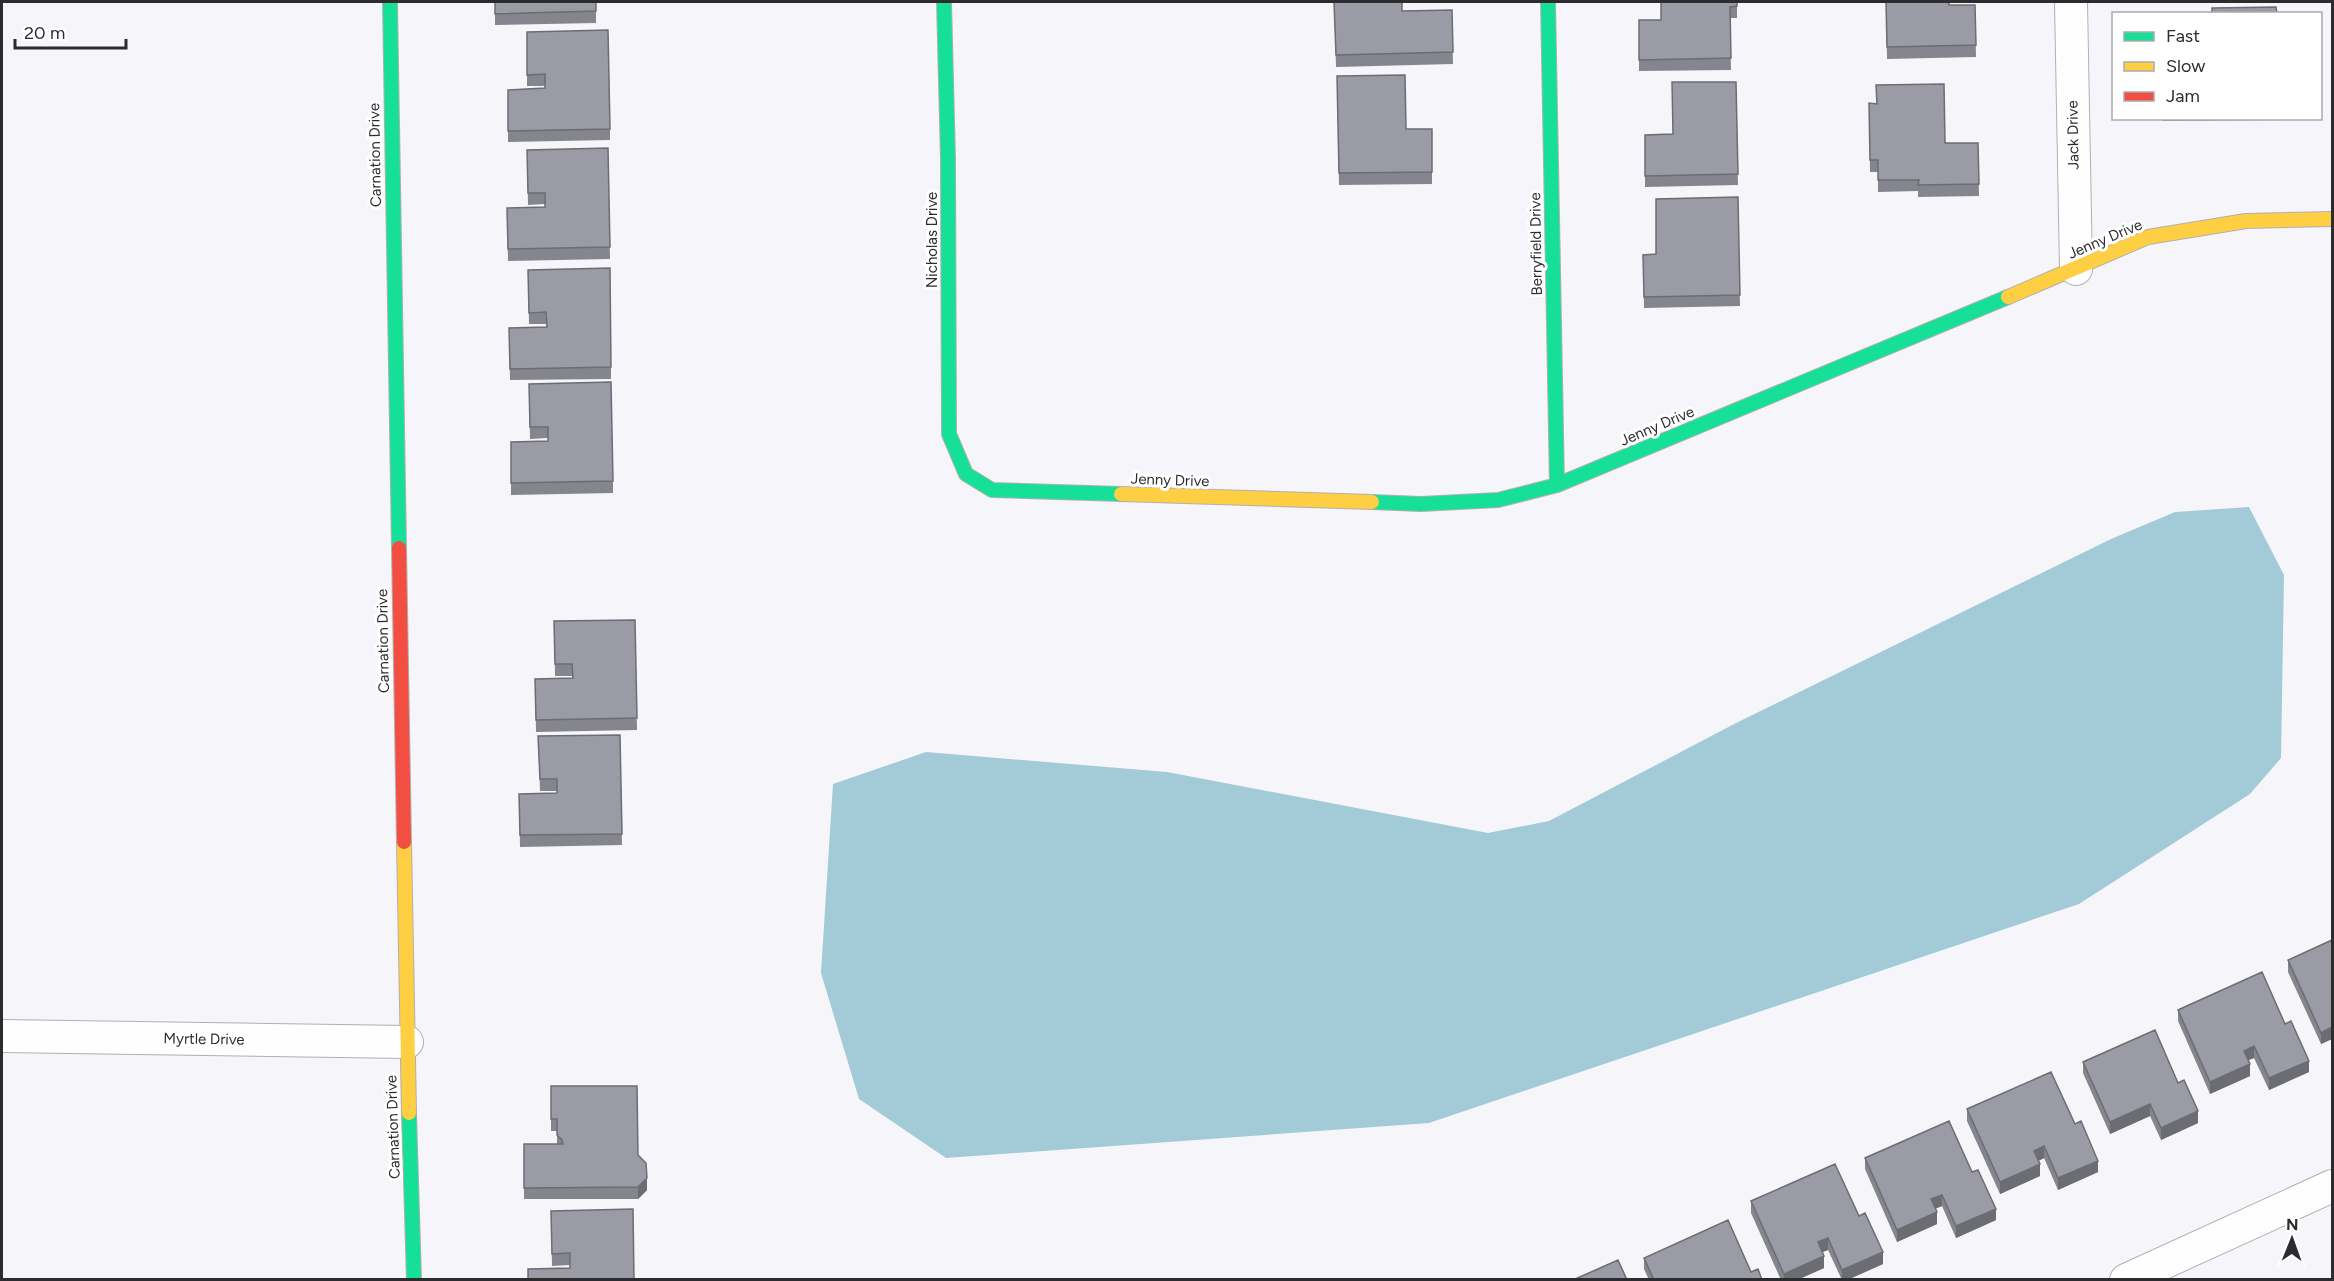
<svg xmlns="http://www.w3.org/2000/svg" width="2334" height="1281" font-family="Figtree,sans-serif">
<rect width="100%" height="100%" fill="#f6f6fa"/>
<path fill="#a2cbd7" d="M2249 507 2284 575 2281 758 2250 794 2079 904 1429 1123 946 1158 859 1099 821 973 833 784 926 752 1167 772 1488 833 1549 821 1738 722 2111 539 2175 512Z"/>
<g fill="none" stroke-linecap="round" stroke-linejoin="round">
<g stroke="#b0b0b3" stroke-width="34">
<path id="street" d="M2071 2 2076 269
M2 1036 407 1042
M2126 1280 2332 1186"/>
</g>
<g stroke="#b0b0b3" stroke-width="16">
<path id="fast" d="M390 2 399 548
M944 2 948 159 949 434 966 474 992 490 1121 494
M1548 2 1557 485
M1372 502 1421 504 1498 500 1557 485 2008 297
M409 1113 414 1280"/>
</g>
<g stroke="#b0b0b3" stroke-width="16">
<path id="slow" d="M2008 297 2148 237 2246 221 2332 219
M1121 494 1372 502
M404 842 409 1113"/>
</g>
<g stroke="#b0b0b3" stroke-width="16">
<path id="jam" d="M399 548 404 842"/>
</g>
<use href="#street" stroke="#fefefe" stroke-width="32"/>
<use href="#fast" stroke="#16e098" stroke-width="14"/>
<use href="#slow" stroke="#ffcf43" stroke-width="14"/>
<use href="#jam" stroke="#f24e42" stroke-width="14"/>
</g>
<path fill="#84858d" d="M495 2H596V23L495 25Z
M1334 2 1402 11 1452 10 1453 64 1336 67Z
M1737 2V18H1730L1731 70 1639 71V20H1661Z
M1886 2 1949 5H1975L1976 57 1887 59Z
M527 32 610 129V140L508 142V90L545 88V86H527Z
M1337 76 1406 129H1432V184L1339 185Z
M1736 82 1738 185 1645 187V135L1673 134Z
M1869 103 1945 143H1978L1979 196 1918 197V191L1878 192V172H1870Z
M2163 118H2278V120L2163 121Z
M608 148 610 259 508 261 507 208 545 207V204L528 205 527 150Z
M1738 197 1740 306 1644 308 1643 255 1656 254Z
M528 270 611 367V379L510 380 509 328 546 327V324H529Z
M529 384 613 481V493L511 495V442L548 441V438L530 439Z
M635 620 637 730 536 732 535 679 572 678V676H555L554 621Z
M620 735 622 845 520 847 519 794 557 793V791H540L538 736Z
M2332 940V1039L2321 1044 2288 972V960Z
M2178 1010 2285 1024 2309 1072 2269 1090 2254 1058 2248 1060 2250 1076 2210 1094 2178 1021Z
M2083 1062 2178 1083 2198 1123 2161 1140 2150 1116 2110 1134 2083 1073Z
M551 1086 638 1155 647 1190 638 1199H524V1144H557V1131H551Z
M1967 1109 2075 1124 2098 1172 2058 1190 2044 1158 2038 1161 2040 1176 2000 1194 1967 1121Z
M1865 1158 1972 1172 1996 1220 1956 1238 1942 1206 1935 1209 1937 1224 1897 1242 1865 1169Z
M1751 1201 1859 1216 1883 1264 1847 1280H1842L1828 1250 1822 1252 1824 1268 1797 1280H1781L1751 1213Z
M551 1211 634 1280 570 1268V1265L552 1266Z
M1644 1258 1751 1272 1762 1280H1649L1644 1269Z"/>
<path fill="#6c6c73" d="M2332 1027V1039L2321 1044V1033Z
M2254 1046V1058L2244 1062V1051Z
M2309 1061V1072L2269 1090V1078Z
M2250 1064V1076L2210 1094V1082Z
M2150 1104V1116L2110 1134V1122Z
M2198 1111V1123L2161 1140V1128Z
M2044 1146V1158L2034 1163V1151Z
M2098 1161V1172L2058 1190V1178Z
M2040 1164V1176L2000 1194V1182Z
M647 1178V1190L638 1199V1187Z
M1942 1195V1206L1931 1210V1199Z
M1996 1209V1220L1956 1238V1226Z
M1937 1212V1224L1897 1242V1230Z
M1828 1238V1250L1818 1254V1242Z
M1883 1252V1264L1847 1280H1842V1270Z
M1824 1256V1268L1797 1280H1784V1274Z"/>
<path fill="#9a9ba4" stroke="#6c6c73" stroke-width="1.5" d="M495 2H596V11L495 14Z
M1334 2H1402V11L1452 10 1453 52 1336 55Z
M1661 2H1737V6L1730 7 1731 58 1639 60V20H1661Z
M1886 2H1949V5H1975L1976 45 1887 47Z
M2276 7 2277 14H2212V8Z
M608 30 610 129 508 131V90L545 88V74L527 75V32Z
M1405 75 1406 129H1432V172L1339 173 1337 76Z
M1672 82H1736L1738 174 1645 176V135L1673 134Z
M1944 84 1945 143H1978L1979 184 1918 185 1919 180H1878V160H1870L1869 103 1877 104 1876 85Z
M608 148 610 247 508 249 507 208 545 207V193H528L527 150Z
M1738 197 1740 295 1644 297 1643 255 1656 254V199Z
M610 268 611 367 510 369 509 328 547 327 546 312 529 313 528 270Z
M611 382 613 481 511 483V442L548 441V427H530L529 384Z
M635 620 637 718 536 720 535 679 573 678 572 664H555L554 621Z
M620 735 622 834 520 835 519 794 557 793V779H540L538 736Z
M2332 940V1027L2321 1033 2288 960Z
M2262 972 2285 1024 2291 1021 2309 1061 2269 1078 2254 1046 2244 1051 2250 1064 2210 1082 2178 1010Z
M2155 1030 2178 1083 2184 1080 2198 1111 2161 1128 2150 1104 2110 1122 2083 1062Z
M2051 1072 2075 1124 2081 1121 2098 1161 2058 1178 2044 1146 2034 1151 2040 1164 2000 1182 1967 1109Z
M551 1086H637L638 1155 646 1163 647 1178 638 1187 524 1188V1144H563L562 1140 557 1135V1119H551Z
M1949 1121 1972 1172 1978 1170 1996 1209 1956 1226 1942 1195 1931 1199 1937 1212 1897 1230 1865 1158Z
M1835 1164 1859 1216 1865 1213 1883 1252 1842 1270 1828 1238 1818 1242 1824 1256 1784 1274 1751 1201Z
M633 1209 634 1280H528V1269L570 1268V1253L552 1254 551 1211Z
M1728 1220 1751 1272 1758 1269 1762 1280H1654L1644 1258Z
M1618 1260 1627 1280H1573Z"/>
<g text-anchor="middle" stroke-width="6" stroke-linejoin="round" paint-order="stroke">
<g font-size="15" fill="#2c2c2e" stroke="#fff">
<text transform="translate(2073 135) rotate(-91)" y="5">Jack Drive</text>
<text transform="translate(375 155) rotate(-91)" y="5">Carnation Drive</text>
<text transform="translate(2105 239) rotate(-23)" y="5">Jenny Drive</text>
<text transform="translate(932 240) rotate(-90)" y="5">Nicholas Drive</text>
<text transform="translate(1536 244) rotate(-91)" y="5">Berryfield Drive</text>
<text transform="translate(1657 426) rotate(-23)" y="5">Jenny Drive</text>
<text transform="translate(1170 480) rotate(2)" y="5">Jenny Drive</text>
<text transform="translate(383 641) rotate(-91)" y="5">Carnation Drive</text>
<text transform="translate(204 1039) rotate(1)" y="5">Myrtle Drive</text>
<text transform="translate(393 1127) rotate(-92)" y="5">Carnation Drive</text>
</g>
</g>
<rect width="2334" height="1281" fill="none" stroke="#2c2c2e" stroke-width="6"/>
<rect x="2112" y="12" width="210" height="108" fill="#ffffff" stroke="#ababab" stroke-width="1.5"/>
<rect x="2124" y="32" width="30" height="9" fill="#16e098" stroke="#ababab" stroke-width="1.5"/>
<text x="2166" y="42" font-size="18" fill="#2c2c2e">Fast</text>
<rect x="2124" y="62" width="30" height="9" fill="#ffcf43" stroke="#ababab" stroke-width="1.5"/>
<text x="2166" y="72" font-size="18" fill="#2c2c2e">Slow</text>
<rect x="2124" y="92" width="30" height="9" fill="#f24e42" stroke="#ababab" stroke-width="1.5"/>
<text x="2166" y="102" font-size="18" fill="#2c2c2e">Jam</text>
<g transform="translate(2292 1239) rotate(1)" stroke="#ffffff" stroke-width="4.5" paint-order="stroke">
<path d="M0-4.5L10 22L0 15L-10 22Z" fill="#2c2c2e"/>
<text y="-9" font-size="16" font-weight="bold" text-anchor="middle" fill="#2c2c2e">N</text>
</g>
<path d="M15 39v9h111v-9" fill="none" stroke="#2c2c2e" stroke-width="3"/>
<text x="24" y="39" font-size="18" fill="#2c2c2e" stroke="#ffffff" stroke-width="4.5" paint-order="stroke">20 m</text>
</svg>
